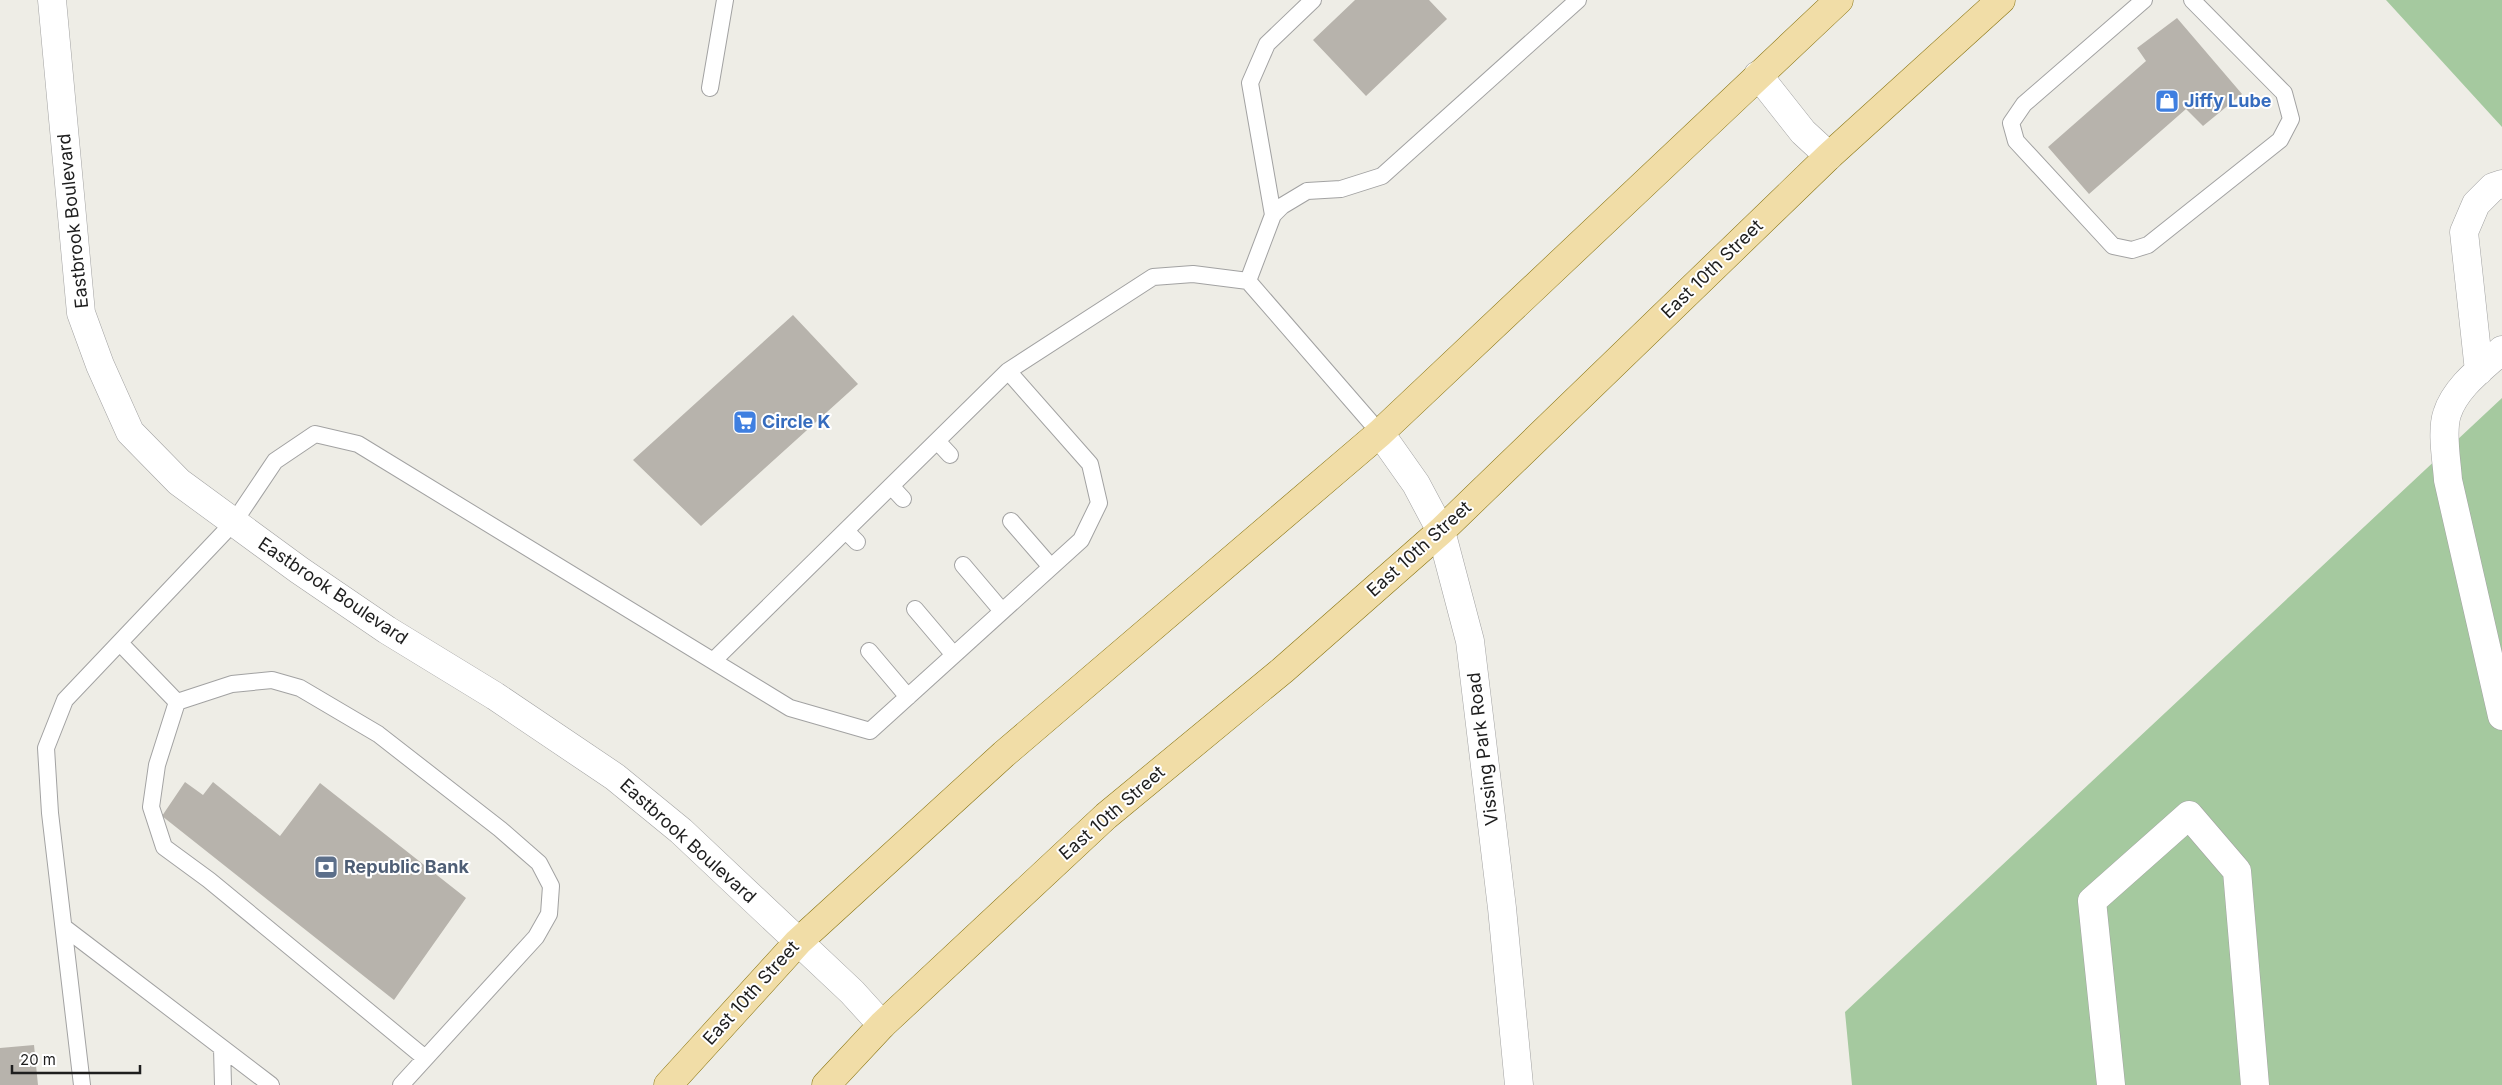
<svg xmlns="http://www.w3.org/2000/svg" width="2502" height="1085" font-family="Inter,sans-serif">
<rect width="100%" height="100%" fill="#eeede6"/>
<path fill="#a5c99f" d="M2386 0H2502V127Z
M2502 398V1085H1852L1845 1012Z"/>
<path fill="#b7b3ac" d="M1355 0H1429L1447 19 1366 96 1313 40Z
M2177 18 2242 94 2203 126 2186 109 2089 194 2048 147 2146 61 2137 48Z
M793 315 858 384 701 526 633 460Z
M185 782 203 795 213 782 280 836 320 783 466 898 394 1000 162 816Z
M34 1045 38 1085H0V1048Z"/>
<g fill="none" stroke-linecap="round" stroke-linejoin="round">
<g stroke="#a2a2a2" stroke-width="18">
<path id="service" d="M2144 0 2024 104 2011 123 2016 141 2113 246 2132 250 2148 245 2280 140 2291 119 2284 93 2192 0
M710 88 725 0
M1273 215 1250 83 1267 44 1313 0
M1248 281 1273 215 1282 206 1307 191 1341 189 1382 176 1578 0
M937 441 950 455
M891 486 903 499
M1011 521 1051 567
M846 531 857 542
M963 565 1002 611
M915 609 954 655
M120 643 177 702
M869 651 908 697
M713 661 1008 371
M177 702 232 684 272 680 300 688 378 734 500 829 539 863 551 886 549 914 536 937 401 1085
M177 702 157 765 151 807 164 847 209 880 425 1058
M65 928 271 1085
M222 1048 223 1085
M82 1085 50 813 46 748 65 700 234 522 275 461 315 434 358 444 790 708 870 731 1081 540 1099 503 1090 464 1008 371 1153 277 1193 274 1248 281 1380 433"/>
</g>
<g stroke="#a2a2a2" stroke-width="29">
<path id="minor" d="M52 0 81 313 100 365 130 432 179 482 299 570 387 630 495 696 615 777 681 831 852 992 882 1025
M1758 75 1803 132 1829 156
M2502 350C2482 368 2455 388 2447 414 2441 432 2447 462 2448 480L2502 716
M2479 371 2464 232 2476 204 2493 187 2502 184
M1380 433 1416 484 1441 531 1470 641 1502 908 1519 1085
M2111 1085 2092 901 2189 815 2237 871 2255 1085"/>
</g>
<g stroke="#887411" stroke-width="29">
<path id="primary" d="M668 1085 798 942 1004 754 1380 433 1839 0
M826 1085 882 1025 1106 816 1283 670 1441 531 1829 156 2001 0"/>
</g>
<use href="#service" stroke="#fff" stroke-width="16"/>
<use href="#minor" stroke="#fff" stroke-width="28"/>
<use href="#primary" stroke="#f1dda7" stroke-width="28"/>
</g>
<defs>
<g id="shop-square" transform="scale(1.25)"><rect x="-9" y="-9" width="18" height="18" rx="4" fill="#3f7fe0" stroke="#fff"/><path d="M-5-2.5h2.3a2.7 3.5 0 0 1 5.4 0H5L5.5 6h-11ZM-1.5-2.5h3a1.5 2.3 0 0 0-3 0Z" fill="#fff"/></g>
<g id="supermarket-square" transform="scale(1.25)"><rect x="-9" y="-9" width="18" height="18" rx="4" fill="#3f7fe0" stroke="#fff"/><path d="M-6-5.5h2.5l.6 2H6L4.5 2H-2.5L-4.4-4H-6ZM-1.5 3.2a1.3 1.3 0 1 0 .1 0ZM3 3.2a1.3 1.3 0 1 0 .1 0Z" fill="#fff"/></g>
<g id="bank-square" transform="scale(1.25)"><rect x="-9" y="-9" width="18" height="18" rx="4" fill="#5c6f8a" stroke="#fff"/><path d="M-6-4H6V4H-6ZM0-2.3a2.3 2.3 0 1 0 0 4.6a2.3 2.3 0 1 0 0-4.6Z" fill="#fff"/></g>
</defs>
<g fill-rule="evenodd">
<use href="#shop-square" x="2167" y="101"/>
<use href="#supermarket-square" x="745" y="422"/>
<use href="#bank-square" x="326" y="867"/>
</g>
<g text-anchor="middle" stroke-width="4" stroke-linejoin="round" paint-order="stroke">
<g font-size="18" font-weight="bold" fill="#366cbe" stroke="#fff" text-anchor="start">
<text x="2184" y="107">Jiffy Lube</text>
<text x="762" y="428">Circle K</text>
</g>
<g font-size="18" fill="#1e1e1e" stroke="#fff">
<text transform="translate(73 221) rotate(-96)" y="6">Eastbrook Boulevard</text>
<text transform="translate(1712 269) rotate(-44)" y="6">East 10th Street</text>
<text transform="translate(1419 549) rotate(-42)" y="6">East 10th Street</text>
<text transform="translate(333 591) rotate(34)" y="6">Eastbrook Boulevard</text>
<text transform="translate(1483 749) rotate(-97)" y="6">Vissing Park Road</text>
<text transform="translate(1112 813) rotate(-41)" y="6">East 10th Street</text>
<text transform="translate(688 841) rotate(42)" y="6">Eastbrook Boulevard</text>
<text transform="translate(751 993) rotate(-48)" y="6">East 10th Street</text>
</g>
<g font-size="18" font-weight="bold" fill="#4e5e75" stroke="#fff" text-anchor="start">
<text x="344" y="873">Republic Bank</text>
</g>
</g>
<path d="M12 1065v8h128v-8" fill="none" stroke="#1e1e1e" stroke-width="2.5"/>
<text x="20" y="1065" font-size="15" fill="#1e1e1e" stroke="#ffffff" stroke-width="4" paint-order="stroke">20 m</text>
</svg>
